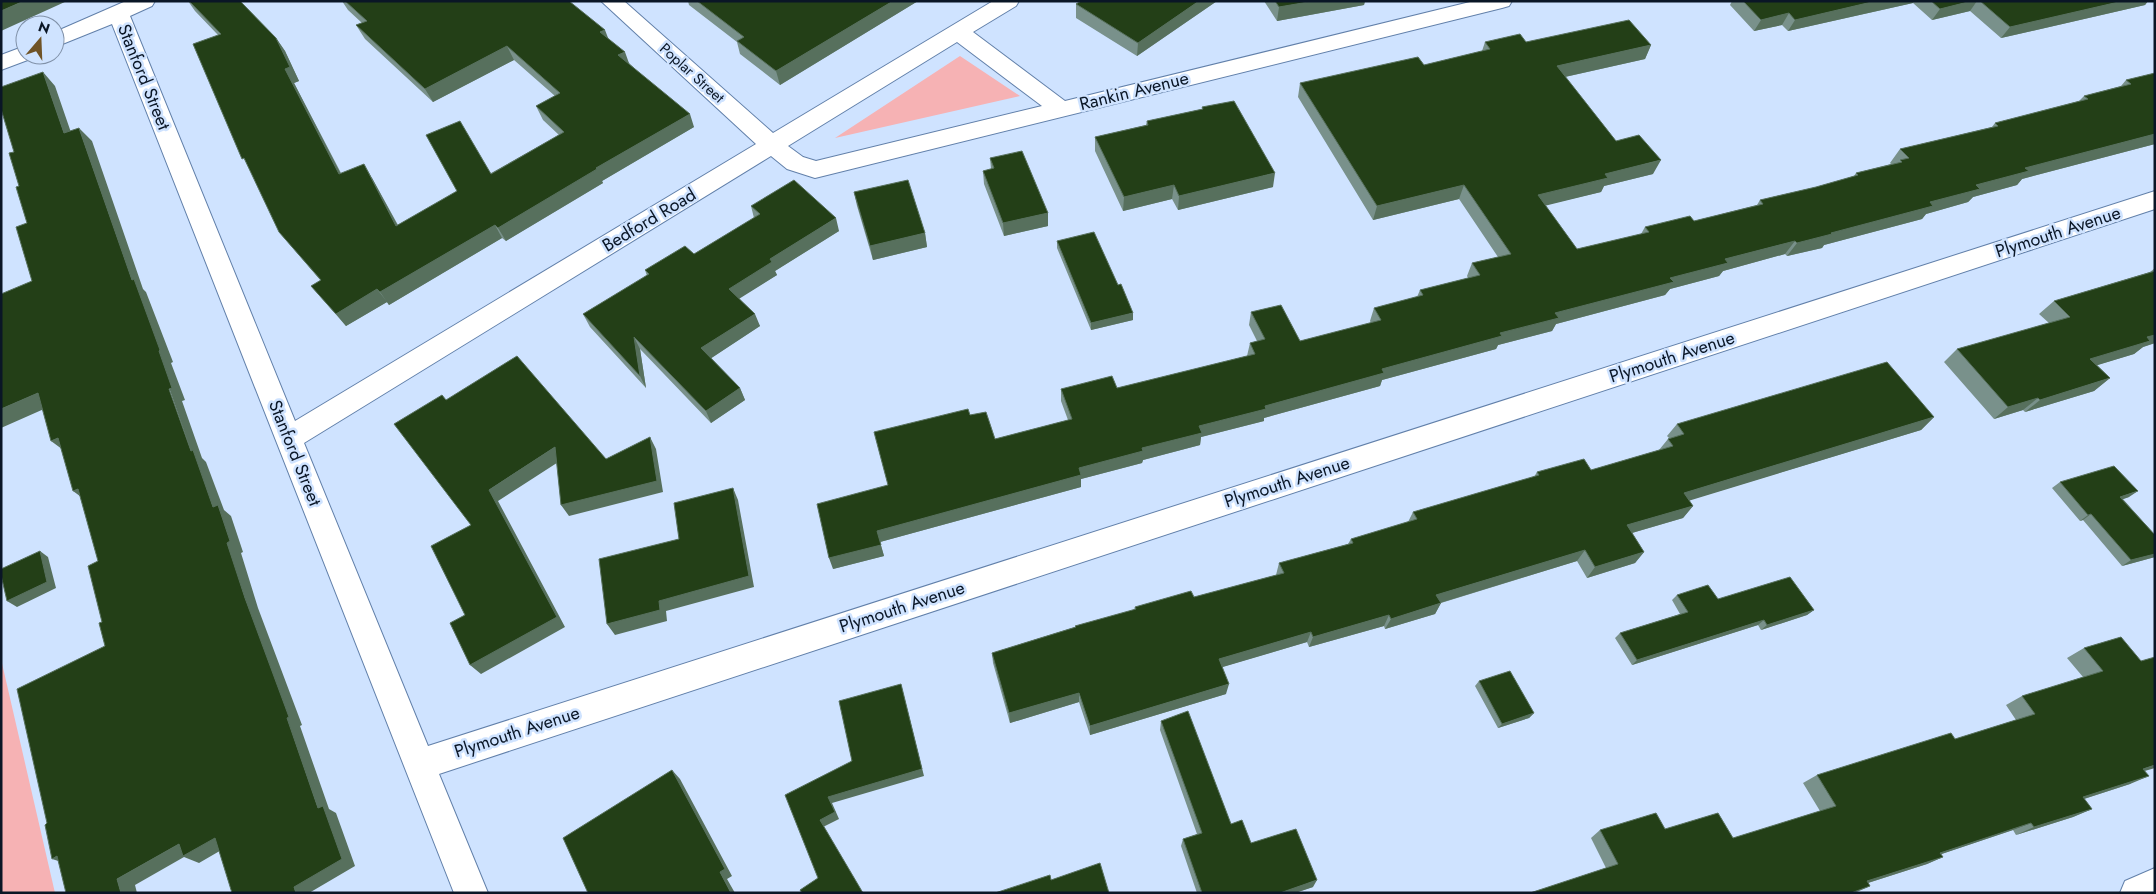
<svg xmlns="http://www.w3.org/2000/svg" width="2156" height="894" font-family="Jost,sans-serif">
<rect width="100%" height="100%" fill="#cfe3ff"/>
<path fill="#f6b2b4" d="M960 56 1020 96 835 138Z
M1 659 55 893H1Z"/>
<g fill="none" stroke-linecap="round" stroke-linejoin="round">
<g stroke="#6280aa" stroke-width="2">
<path id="minor" d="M126 1H155L152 6 130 16 295 421 756 144 601 1H624L773 133 993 1H1019L1016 6 973 32 1065 101 1474 1H1512L1509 6 1502 8 815 178 787 169 771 156 304 443 428 746 2155 191V209L439 774 488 893H454L112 24 55 47V32ZM957 42 1042 106 816 161 803 157 788 146Z
M25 46V55H35L33 58 1 70V55Z"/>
</g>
<g stroke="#6280aa" stroke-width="2">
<path id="major" d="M2155 868V893H2120L2125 881Z"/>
</g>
<use href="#minor" fill="#fff" fill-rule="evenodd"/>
<use href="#major" fill="#fff" fill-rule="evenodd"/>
</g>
<path fill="#79918b" d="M188 1H240L276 38 285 51 299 81 294 83 341 173 372 178 398 225 559 135 543 120 536 106 555 96 514 60 433 102 365 39 356 25 362 23 348 10 342 1H569L608 39 630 64 694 127 602 181 603 183 506 241 502 238 389 305 387 302 346 326 311 286 321 281 279 232 218 35 195 11Z
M688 1H918L780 85 740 54 737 42 689 5Z
M1081 1H1217L1137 56 1076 18V4Z
M1264 1H1365L1364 5 1277 21Z
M1732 1H2148L2145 5 2001 38 1970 11 1932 20 1913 3 1788 31 1782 25 1754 31 1730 5Z
M1485 42H1526L1651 45 1645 59 1565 77 1616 141 1653 174 1604 186 1601 192 1545 205 1577 249 1641 234 1645 227 1694 221 1757 205 1760 200 1816 187 1854 176 1856 173 1891 164 1890 163 1900 149 1992 127 1995 123 2079 101 2084 96 2121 86 2126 80 2155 73V144L2022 179 2017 185 1973 197 1968 202 1926 214 1922 219 1824 245 1822 248 1787 256 1785 254 1723 271 1719 276 1670 289 1665 295 1556 324 1552 331 1498 345 1496 349 1382 380 1380 386 1264 418V421L1201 437 1200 445 1143 460 1142 463 1081 479V487L880 542 884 556 833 569 888 485 970 415 995 439 1068 420 1061 401V389L1117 388 1247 356 1250 343 1257 341 1249 325 1251 312 1300 341 1371 323 1370 321 1374 308 1417 297 1420 290 1468 278 1467 276 1472 263 1498 257 1459 199 1373 220 1298 97 1300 83 1424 65 1482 51Z
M1202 107 1273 187 1178 210 1172 199 1123 211 1095 151V137L1146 125 1147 121 1202 109Z
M990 158 1048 213V226L1004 236 984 184 983 171 991 169Z
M854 192 925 233 927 247 873 260 857 206Z
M751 206 839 231 775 271 777 275 739 298 760 326 711 358 740 388 745 400 711 423 640 349 646 388 590 327 583 314 647 276 645 270 694 254 754 218Z
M1057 241 1133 320 1091 330 1057 248Z
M2155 268V343L2143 347 2134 354 2097 365 2110 378 2094 391 2025 412 2023 410 1994 419 1944 362 1957 349 2049 323 2039 314 2054 301 2150 272Z
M1934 417 1921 430 1689 500 1693 506 1683 518 1632 533 1644 552 1635 563 1587 578 1577 561 1441 603 1435 614 1385 629 1384 626 1309 647 1307 642 1222 667 1226 694 1090 735 1079 702 1010 723 993 663 992 653 1075 627V626L1134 610 1135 607 1194 597 1276 575 1279 563 1348 544 1351 539 1408 522 1413 512 1534 477 1537 472 1591 470 1659 450 1668 439 1669 438 1667 436 1677 424Z
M2060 482 2129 497 2123 499 2155 535V557L2122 566 2083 520 2080 521 2052 488Z
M1677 595 1718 599 1814 610 1807 615 1761 630 1758 625 1632 665 1615 638 1620 633 1680 614 1672 600Z
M2121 637 2145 771 2130 784 2084 799 2092 809 2073 817 2016 835 2013 830 1941 854 1943 857 1927 864 1868 883 1870 886 1855 893H1530L1606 868 1591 838 1600 830 1665 829 1733 838 1820 811 1803 783 1817 775 1955 739 2016 720 2006 705 2022 696 2083 677 2067 658 2084 648Z
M1479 681 1534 713 1529 718 1498 728 1475 686Z
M1161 721 1231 824 1251 843 1313 887 1295 893H1197L1181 846 1183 839 1197 834 1160 730Z"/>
<path fill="#57705d" d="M24 1H67L1 31V11Z
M893 1H918L780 85 776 71Z
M1199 1H1217L1137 56 1138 43Z
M1314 1H1365L1364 5 1277 21 1279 7Z
M1876 1H1913V3L1788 31 1795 20Z
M1972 1H1977L1970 11 1932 20 1940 9Z
M2123 1H2148L2145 5 2001 38 2010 27Z
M1789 13 1782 25 1754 31 1761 20Z
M605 30 610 43 600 32Z
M276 38 285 51 299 81 294 83 348 188 339 174 285 69Z
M1651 45 1645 59 1551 80 1557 66Z
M507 46 514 60 433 102 425 89Z
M625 52 630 66 618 55Z
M43 72 55 86 76 147 64 133Z
M690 114 694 127 602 181 603 183 506 241 498 228 596 168Z
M79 128 92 141 143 289 146 292 173 362 171 363 185 400 182 401 202 458 206 462 224 510 231 516 243 552 241 553 258 608 302 725 300 726 329 809 336 813 355 866 309 893H296L294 887 318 808 213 507 191 451Z
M2155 134V144L2022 179 2017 185 1973 197 1968 202 1926 214 1922 219 1824 245 1822 248 1787 256 1797 243 1930 202 2025 168Z
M1661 160 1653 174 1604 186 1601 192 1532 209 1538 195 1605 174Z
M364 164 372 178 405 239 396 226Z
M1275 173 1273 187 1178 210 1179 196Z
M1174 185 1172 199 1123 211 1124 197Z
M1464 185 1459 199 1373 220 1377 206Z
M1048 213V226L1004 236 1003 223Z
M836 218 839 231 775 271 777 275 734 302 729 289 770 259Z
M495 225 502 238 389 305 380 292Z
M925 233 927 247 873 260 870 246Z
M1795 241 1785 254 1723 271 1719 276 1670 289 1665 295 1556 324 1552 331 1498 345 1496 349 1382 380 1380 386 1264 418V421L1201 437 1200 445 1143 460 1142 463 1081 479V487L880 542 884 556 833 569 829 558 877 531 1142 448 1199 426 1382 369 1500 333 1555 313 1670 278 1725 259Z
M377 289 387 302 346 326 336 314Z
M1133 313V320L1091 330V323Z
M755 314 760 326 707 361 701 348Z
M2155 335V343L2143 347 2134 354 2075 372 2090 359 2147 337Z
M634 337 640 349 646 388 640 376Z
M2110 378 2094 391 2025 412 2040 400Z
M740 388 745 400 711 423 706 411Z
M38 393 53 405 1 428V409Z
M2038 398 2023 410 1994 419 2008 407Z
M1934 417 1921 430 1675 505 1684 493Z
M650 437 656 449 663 492 569 516 561 505Z
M58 438 66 452 51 441Z
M555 447 563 459 498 501 565 627 481 674 470 665 489 490Z
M733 488 738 500 754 587 666 611 667 621 615 635 607 624 659 601Z
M78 489 88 502 73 491Z
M2138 491 2129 497 2112 503 2120 497Z
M1693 506 1683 518 1618 537 1627 525Z
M2091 514 2083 520 2080 521 2088 515Z
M1585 550 1577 561 1430 606 1436 595Z
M40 551 48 557 56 588 17 607 7 601Z
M1644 552 1635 563 1587 578 1595 567Z
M2155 554V557L2122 566 2131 560Z
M1441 603 1435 614 1385 629 1391 619Z
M1814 610 1807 615 1761 630 1767 625Z
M1389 615 1384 626 1309 647 1313 637Z
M1764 620 1758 625 1632 665 1637 660Z
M1311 632 1307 642 1216 669 1219 659Z
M901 684 924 776 832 803 839 819 823 827 820 820 828 797Z
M1229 684 1226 694 1090 735V726Z
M1079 693V702L1010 723 1009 713Z
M1534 713 1529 718 1498 728 1502 724Z
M2155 765V768L2124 777 2143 769Z
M672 770 680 779 732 876 727 879 735 893H731L720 872Z
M2149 776 2130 784 2065 805 2083 797Z
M2092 809 2073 817 2016 835 2034 827Z
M2031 823 2013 830 1924 860 1940 853Z
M215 838 230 845 199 863 184 857 135 885 137 893H121L117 879 179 844Z
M57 856 71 865 52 859Z
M1943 857 1927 864 1852 888 1867 881Z
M1317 880 1313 887 1295 893H1280Z"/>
<path fill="#233f17" stroke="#57705d" d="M1 1H24L1 11Z
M189 1H240L276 38 290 67 285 69 339 174 364 164 396 226 457 191 426 135 460 121 491 174 564 132 536 106 560 93 507 46 425 89 356 25 367 21 345 1H569L605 30 600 32 625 52 618 55 690 114 596 168 597 169 498 228 495 225 380 292 377 289 336 314 311 286 321 280 279 232 244 158 242 159 193 44 221 34Z
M697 1H893L776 71 737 41 744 37Z
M1081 1H1199L1138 43 1076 4Z
M1275 1H1314L1279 7Z
M1743 1H1876L1795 20 1789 13 1761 20Z
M1931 1H1972L1940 9Z
M1980 1H2123L2010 27Z
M1629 20 1651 45 1557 66 1616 141 1639 135 1661 160 1605 174 1608 178 1538 195 1577 249 1649 232 1645 227 1690 216 1694 221 1763 204 1760 200 1816 187 1858 175 1856 173 1902 162 1900 160 1909 158 1900 149 1998 126 1995 123 2088 99 2084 96 2131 84 2126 80 2155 73V134L2025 168 2029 171 1976 185 1980 189 1930 202 1933 206 1831 233 1832 234 1797 243 1795 241 1725 259 1728 263 1670 278 1674 282 1555 313 1559 318 1500 333 1502 336 1382 369 1384 373 1265 406 1266 409 1199 426 1202 433 1142 448 1143 451 1079 468 1081 475 877 531 881 545 829 558 817 504 888 485 874 432 968 409 970 415 986 412 995 439 1072 419 1061 389 1112 376 1117 388 1255 354 1250 343 1265 339 1251 312 1281 305 1300 341 1381 320 1374 308 1423 295 1420 290 1480 275 1472 263 1511 254 1464 185 1377 206 1300 83 1418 57 1424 65 1490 49 1485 42 1520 34 1526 42Z
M43 72 64 133 79 128 132 280 134 279 160 350 159 351 172 388 169 389 191 451 193 450 213 507 218 505 230 541 227 543 245 598 289 717 287 718 318 808 323 806 342 859 294 887 296 893H232L215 838 183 856 179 844 117 879 121 893H66L57 856 52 859 45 825 47 823 17 689 105 646 99 623 102 622 88 566 98 561 78 489 73 491 58 438 51 441 38 393 1 409V294L32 281 16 227 27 223 16 187 19 186 9 153 14 152 1 109V87Z
M1234 101 1275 173 1179 196 1174 185 1124 197 1095 137 1148 125 1147 121 1203 109 1202 107Z
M1022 151 1048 213 1003 223 983 171 994 168 990 158Z
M794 180 836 218 770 259 772 262 729 289 755 314 701 348 740 388 706 411 634 337 640 376 583 314 649 274 645 270 685 246 694 254 760 214 751 206Z
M908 180 925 233 870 246 854 192Z
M1094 232 1118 285 1121 284 1133 313 1091 323 1057 241Z
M2155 271V335L2147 337 2150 341 2090 359 2110 378 2040 400 2038 398 2008 407 1957 349 2070 317 2054 301Z
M517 356 606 459 650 437 657 481 561 505 555 447 489 490 557 617 470 665 450 623 465 615 431 546 471 525 394 424 442 395 446 400Z
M1887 362 1934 417 1684 493 1693 506 1627 525 1644 552 1595 567 1585 550 1436 595 1441 603 1391 619 1389 615 1313 637 1311 632 1219 659 1229 684 1090 726 1079 693 1009 713 992 653 1076 627 1075 626 1136 609 1135 607 1191 591 1194 597 1284 573 1279 563 1353 543 1351 539 1417 519 1413 512 1539 475 1537 472 1584 459 1591 470 1673 446 1668 439 1684 434 1677 424Z
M2114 466 2138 491 2120 497 2155 535V554L2131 560 2091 514 2088 515 2060 482Z
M733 488 749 576 659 601 660 610 607 624 599 559 679 539 674 503Z
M40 551 47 582 7 601 1 575V569Z
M1790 577 1814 610 1767 625 1764 620 1637 660 1620 633 1688 612 1677 595 1708 585 1718 599Z
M2121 637 2141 661 2155 657V765L2143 769 2149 776 2083 797 2092 809 2034 827 2031 823 1940 853 1943 857 1867 881 1870 886 1851 893H1530L1618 864 1600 830 1656 813 1665 829 1718 813 1733 838 1836 806 1817 775 1951 733 1955 739 2035 714 2022 696 2103 671 2084 648Z
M1510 671 1534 713 1502 724 1479 681Z
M901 684 922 769 828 797 835 812 820 820 863 893H802L800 890 818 878 785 795 852 761 839 701Z
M1188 711 1231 824 1242 820 1251 843 1296 829 1317 880 1280 893H1202L1183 839 1202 833 1161 721Z
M672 770 725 869 720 872 731 893H588L563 838Z
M1100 863 1109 893H995L1050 875 1051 880Z"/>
<g text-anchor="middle" stroke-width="5" stroke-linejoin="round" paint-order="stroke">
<g font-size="15" fill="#0a1626" stroke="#cfe3ff">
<text transform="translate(692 73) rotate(42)" y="5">Poplar Street</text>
</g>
<g font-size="18" fill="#0a1626" stroke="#cfe3ff">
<text transform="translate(144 77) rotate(68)" y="6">Stanford Street</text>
<text transform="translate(1134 91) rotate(-14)" y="6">Rankin Avenue</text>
<text transform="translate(649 220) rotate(-31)" y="6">Bedford Road</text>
<text transform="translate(2058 232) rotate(-18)" y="6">Plymouth Avenue</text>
<text transform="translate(1672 357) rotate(-18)" y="6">Plymouth Avenue</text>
<text transform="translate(295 453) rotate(68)" y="6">Stanford Street</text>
<text transform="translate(1287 482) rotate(-18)" y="6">Plymouth Avenue</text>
<text transform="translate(902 607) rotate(-18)" y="6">Plymouth Avenue</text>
<text transform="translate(517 732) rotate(-18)" y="6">Plymouth Avenue</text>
</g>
</g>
<rect width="2156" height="894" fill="none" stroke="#0a1626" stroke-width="5"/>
<g transform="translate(40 40) rotate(19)"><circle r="24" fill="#cfe3ff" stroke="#8091a8"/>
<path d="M0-4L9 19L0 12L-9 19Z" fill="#6f5326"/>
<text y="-8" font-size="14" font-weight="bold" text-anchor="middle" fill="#0a1626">N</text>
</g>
</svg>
